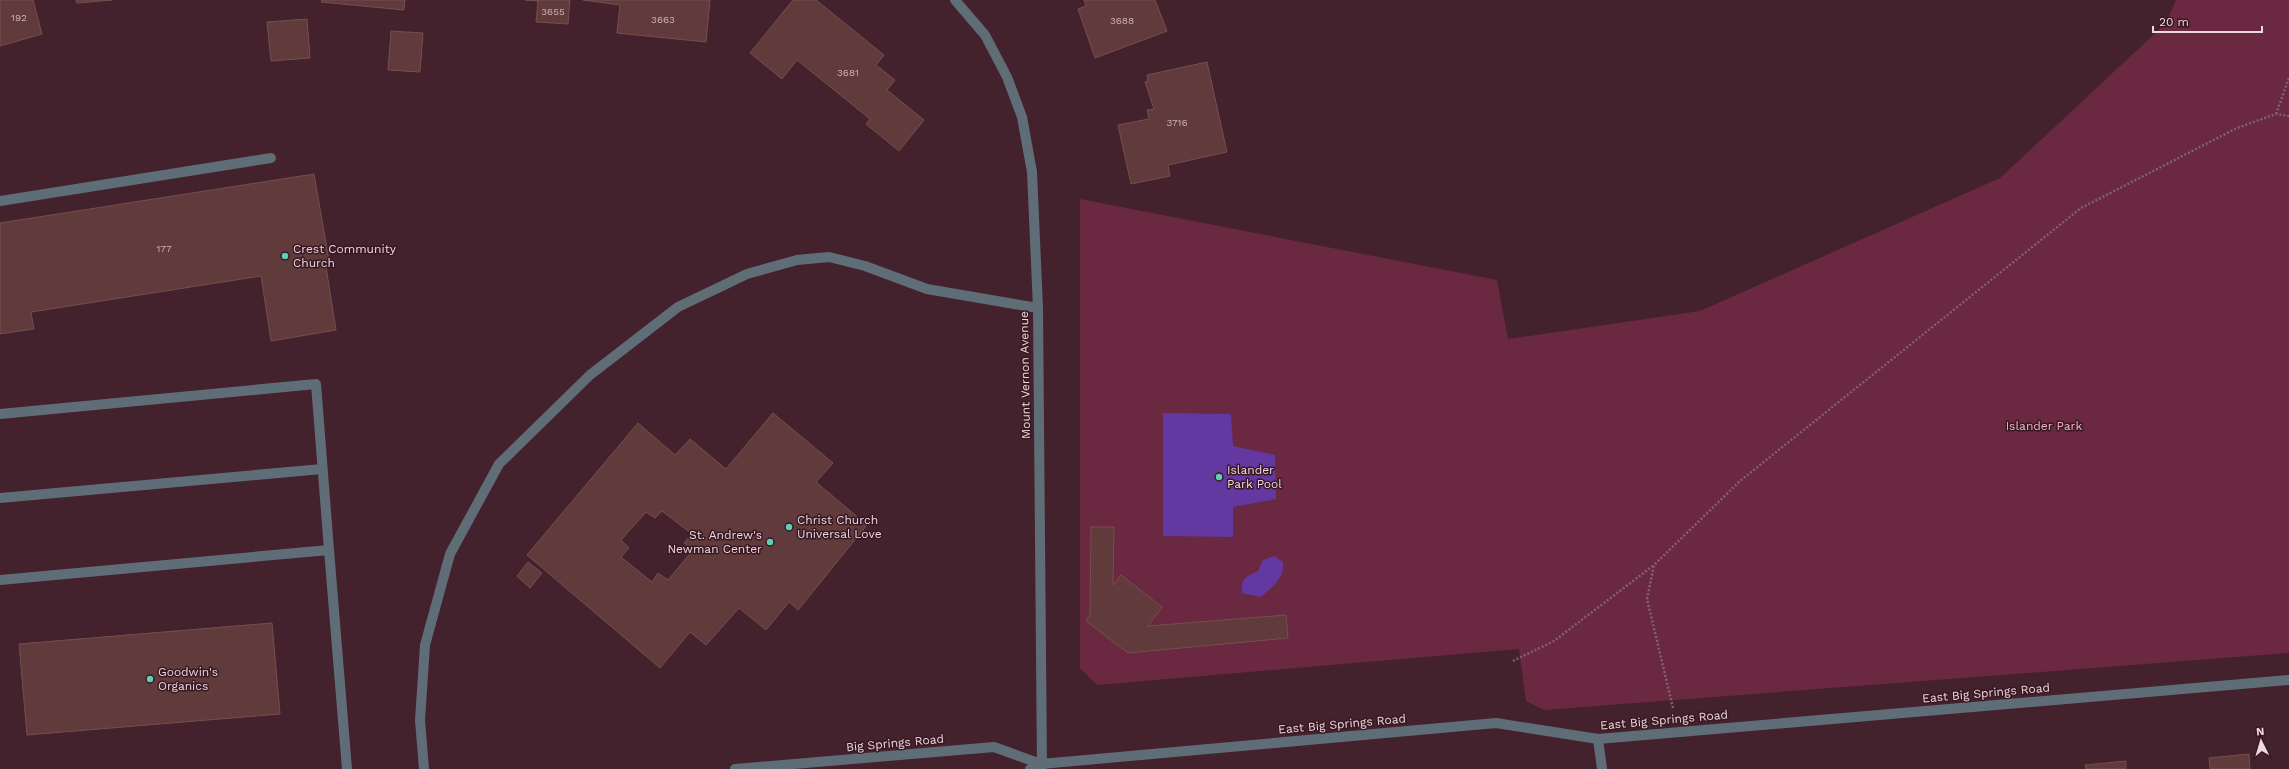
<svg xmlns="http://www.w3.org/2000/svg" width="2289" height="769" font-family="'Work Sans',sans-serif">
<rect width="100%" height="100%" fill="#43222d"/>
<path fill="#6a2841" d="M2176 0H2289V653L1544 710 1526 701 1519 649 1097 685 1080 668V199L1497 280 1508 339 1700 311 2000 178 2165 24Z"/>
<path fill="#6338a0" d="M1163 413 1231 414 1233 446 1275 455 1276 499 1233 507V537L1163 536Z
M1274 556 1283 562C1285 578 1272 587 1261 597L1242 593C1241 578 1245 577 1258 571L1263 560Z"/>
<path fill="#613b3c" stroke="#764e4f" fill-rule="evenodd" d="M0 0H33L42 34 0 46Z
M76 0H112L77 3Z
M322 0H405L404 10 321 2Z
M525 0H570L568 24 536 22 538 1Z
M583 0H710L706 42 617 33 620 5Z
M793 0H816L884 55 876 65 895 80 887 90 924 120 899 151 866 124 870 119 797 60 782 79 750 53Z
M1084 0H1155L1167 31 1095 58 1078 9 1086 6Z
M307 19 310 58 271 61 267 22Z
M391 31 423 33 420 72 388 70Z
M1207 62 1227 152 1168 165 1170 176 1131 184 1118 125 1149 119 1147 110 1154 109 1145 82 1148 81 1147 75Z
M314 174 330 266 326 267 336 330 271 341 261 276 31 312 34 329 0 334V223Z
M773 413 833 463 816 482 867 525 798 610 789 602 766 630 739 608 706 645 690 632 660 668 527 555 638 423 675 455 690 439 726 469ZM662 511 692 534 684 543 693 550 668 580 658 573 652 582 621 557 629 548 621 540 646 512 655 518Z
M1091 527H1114L1113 585 1121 575 1162 607 1148 626 1286 615 1288 638 1128 653 1086 621 1090 615Z
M528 562 542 573 530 588 517 576Z
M272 623 280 714 27 735 19 644Z
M2249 754 2250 769H2210L2209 758Z
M2126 761V769H2086L2085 765Z"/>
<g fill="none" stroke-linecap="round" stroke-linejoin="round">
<path stroke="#80636c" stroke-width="2.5" stroke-dasharray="2 2" stroke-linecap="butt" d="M2276 114 2289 78
M1513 661 1554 641 1654 565
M1673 708 1647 599 1654 565 1740 481 2081 208 2237 128 2276 114 2289 116"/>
<path stroke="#5f6d77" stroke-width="10" d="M955 0 985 35 1007 77 1022 117 1032 172 1038 308 1042 769
M0 201 271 158
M0 414 316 384 329 550
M0 498 322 469
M0 580 329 550 347 769
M1598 739 1602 769
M424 769 420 720 425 645 450 554 499 464 590 375 678 307 747 274 797 260 829 257 865 266 927 289 1038 308
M735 769 994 747 1041 764
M1030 769 1041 764 1496 723 1598 739 2289 680"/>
</g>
<g fill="#5dceb8" stroke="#381823" stroke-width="1.5">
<circle cx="285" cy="256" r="4"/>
<circle cx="1219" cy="477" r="4"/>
<circle cx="789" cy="527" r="4"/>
<circle cx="770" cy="542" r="4"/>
<circle cx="150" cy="679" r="4"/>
</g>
<g text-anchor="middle" stroke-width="3" stroke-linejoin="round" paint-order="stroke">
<g font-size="10" fill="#cbb0b5">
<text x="553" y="15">3655</text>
<text x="19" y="21">192</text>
<text x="663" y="23">3663</text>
<text x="1122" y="24">3688</text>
<text x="848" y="76">3681</text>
<text x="1177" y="126">3716</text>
<text x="164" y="252">177</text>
</g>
<g font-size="12" fill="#eed7dd" stroke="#381823" text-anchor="start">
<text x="293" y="253">Crest Community<tspan x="293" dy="14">Church</tspan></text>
<text x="1227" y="474">Islander<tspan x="1227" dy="14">Park Pool</tspan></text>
<text x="797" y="524">Christ Church<tspan x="797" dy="14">Universal Love</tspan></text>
<text x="762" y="539" text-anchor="end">St. Andrew's<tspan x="762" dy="14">Newman Center</tspan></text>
<text x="158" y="676">Goodwin's<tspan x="158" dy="14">Organics</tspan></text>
</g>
<g font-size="12" fill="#eed7dd" stroke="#381823">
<text transform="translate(1025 375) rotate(-91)" y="4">Mount Vernon Avenue</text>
<text transform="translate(1986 693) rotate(-5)" y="4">East Big Springs Road</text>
<text transform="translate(1664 720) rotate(-5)" y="4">East Big Springs Road</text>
<text transform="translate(1342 724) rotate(-5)" y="4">East Big Springs Road</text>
<text transform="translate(895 743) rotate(-5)" y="4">Big Springs Road</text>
</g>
<g font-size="12" fill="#f3b4c7" stroke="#381823">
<text x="2044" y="430">Islander Park</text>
</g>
</g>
<g transform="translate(2261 741) rotate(355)" stroke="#381823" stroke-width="3" paint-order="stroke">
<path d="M0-3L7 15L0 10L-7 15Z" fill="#eed7dd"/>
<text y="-6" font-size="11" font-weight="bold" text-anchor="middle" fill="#eed7dd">N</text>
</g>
<path d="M2153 26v6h109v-6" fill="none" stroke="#eed7dd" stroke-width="2"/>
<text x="2159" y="26" font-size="12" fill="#eed7dd" stroke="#381823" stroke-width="3" paint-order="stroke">20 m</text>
</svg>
